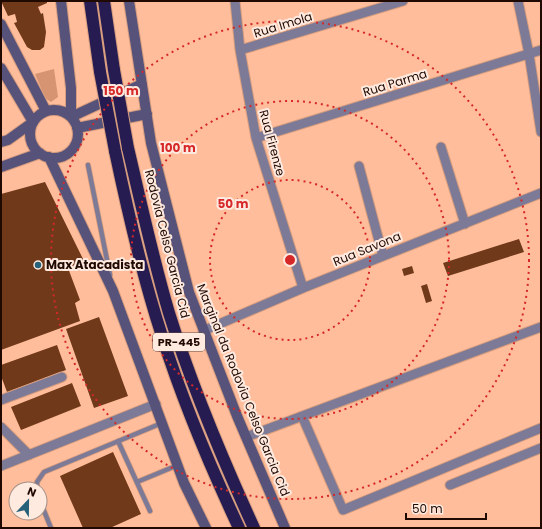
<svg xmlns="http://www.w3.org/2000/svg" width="542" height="529" font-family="Poppins,sans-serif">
<rect width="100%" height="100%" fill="#ffbd9b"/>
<path fill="#d69472" d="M54 69 58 97 51 102 45 98 35 74Z"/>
<path fill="#70391a" d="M1 1H47V3L38 7 41 14 43 13 46 32 44 47 40 50H32L27 47 14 23 17 22 15 14 8 16Z
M45 182 84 261 68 268 80 300 75 303 80 321 1 350V194Z
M519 239 524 252 448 276 443 263Z
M412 266 414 273 404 276 402 269Z
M427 284 432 301 426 303 421 286Z
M99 317 128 396 94 408 66 329Z
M57 345 66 370 7 392 1 376V365Z
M72 383 81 406 21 430 11 407Z
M113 452 141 514 110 528H83L60 476Z"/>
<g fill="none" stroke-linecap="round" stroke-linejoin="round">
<g stroke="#d79d7f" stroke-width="6">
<path id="lane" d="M88 165 110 275
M118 441 150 511
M137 482 178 465
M37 489V482L44 472 162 423
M40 501 51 528"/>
</g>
<g stroke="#d79d7f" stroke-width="11">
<path id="street" d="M235 1 240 50 256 138 303 288
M518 1 529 54 541 132
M240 50 403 1
M256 138 541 50
M441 147 465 224
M359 166 383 256
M203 331 303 288 541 193
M1 400 62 377
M302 416 343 510 541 428
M1 427 29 455
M246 437 541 327
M1 466 156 404
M450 485 541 448"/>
</g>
<g stroke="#d79d7f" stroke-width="12">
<path id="secondary" d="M61 1 71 88V117L142 84
M129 1 151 143 189 292 237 416 285 528
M1 24 46 111
M1 68 33 122 8 140 1 142
M30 134a24 24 0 1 1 48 0a24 24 0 1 1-48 0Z
M77 128 147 114
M49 157 113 291 184 483 206 528
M1 167 40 153"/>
</g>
<g stroke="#d79d7f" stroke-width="14">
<path id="highway" d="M90 1 100 72
M104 1 114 70
M128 148C141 203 153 259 169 313 192 387 222 458 254 528
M115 151C128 213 142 275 162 336 183 402 210 466 239 528"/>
</g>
<use href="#lane" stroke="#7c7a96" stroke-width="4.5"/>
<use href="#street" stroke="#7c7a96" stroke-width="9"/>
<use href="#secondary" stroke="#56527a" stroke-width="10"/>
<use href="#highway" stroke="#271c52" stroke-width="12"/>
<g stroke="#d79d7f" stroke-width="14" stroke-linecap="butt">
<path id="highway-bridge" d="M114 70 128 148
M100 72 115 151"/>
</g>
<use href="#highway-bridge" stroke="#271c52" stroke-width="12"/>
</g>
<g fill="none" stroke="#d62828" stroke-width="2" stroke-dasharray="2 4">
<circle cx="290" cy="260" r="80"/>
<circle cx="290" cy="260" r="159"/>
<circle cx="290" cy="260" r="239"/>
</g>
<circle fill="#256178" stroke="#ffeae0" stroke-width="1.5" cx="38" cy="265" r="4"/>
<g text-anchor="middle" stroke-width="4" stroke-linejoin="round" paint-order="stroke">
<rect fill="#ffeae0" stroke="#624c44" stroke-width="1" x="153" y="333" width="52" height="18" rx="3"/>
<g font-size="11" font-weight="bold" fill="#1f0901">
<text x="179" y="346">PR-445</text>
</g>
<g font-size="12" fill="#1f0901" stroke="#ffeae0">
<text transform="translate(283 25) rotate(-17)" y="4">Rua Imola</text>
<text transform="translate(395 83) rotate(-17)" y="4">Rua Parma</text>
<text transform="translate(272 143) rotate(75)" y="4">Rua Firenze</text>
<text transform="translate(167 244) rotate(76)" y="4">Rodovia Celso Garcia Cid</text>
<text transform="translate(367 249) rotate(-22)" y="4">Rua Savona</text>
<text transform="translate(243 390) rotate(68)" y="4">Marginal da Rodovia Celso Garcia Cid</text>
</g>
<g font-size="12" font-weight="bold" fill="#1f0901" stroke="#ffeae0" text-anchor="start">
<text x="46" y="269">Max Atacadista</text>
</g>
</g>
<circle cx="290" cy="260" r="6" fill="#d62828" stroke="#ffeae0" stroke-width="2"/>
<g font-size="12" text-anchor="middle" font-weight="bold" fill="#d62828" stroke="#ffeae0" stroke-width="4" stroke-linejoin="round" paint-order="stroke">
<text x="121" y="95">150 m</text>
<text x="178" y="152">100 m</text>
<text x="233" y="208">50 m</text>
</g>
<rect width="542" height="529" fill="none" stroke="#1f0901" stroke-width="4"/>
<g transform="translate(28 501) rotate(22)"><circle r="19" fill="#ffeae0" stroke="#a59087"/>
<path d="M0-3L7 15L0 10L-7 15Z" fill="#256178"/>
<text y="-6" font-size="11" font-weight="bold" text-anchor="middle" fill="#1f0901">N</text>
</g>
<path d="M406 513v6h80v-6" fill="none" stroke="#1f0901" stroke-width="2"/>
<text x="412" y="513" font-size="12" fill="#1f0901" stroke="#ffeae0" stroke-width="3" paint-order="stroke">50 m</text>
</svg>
